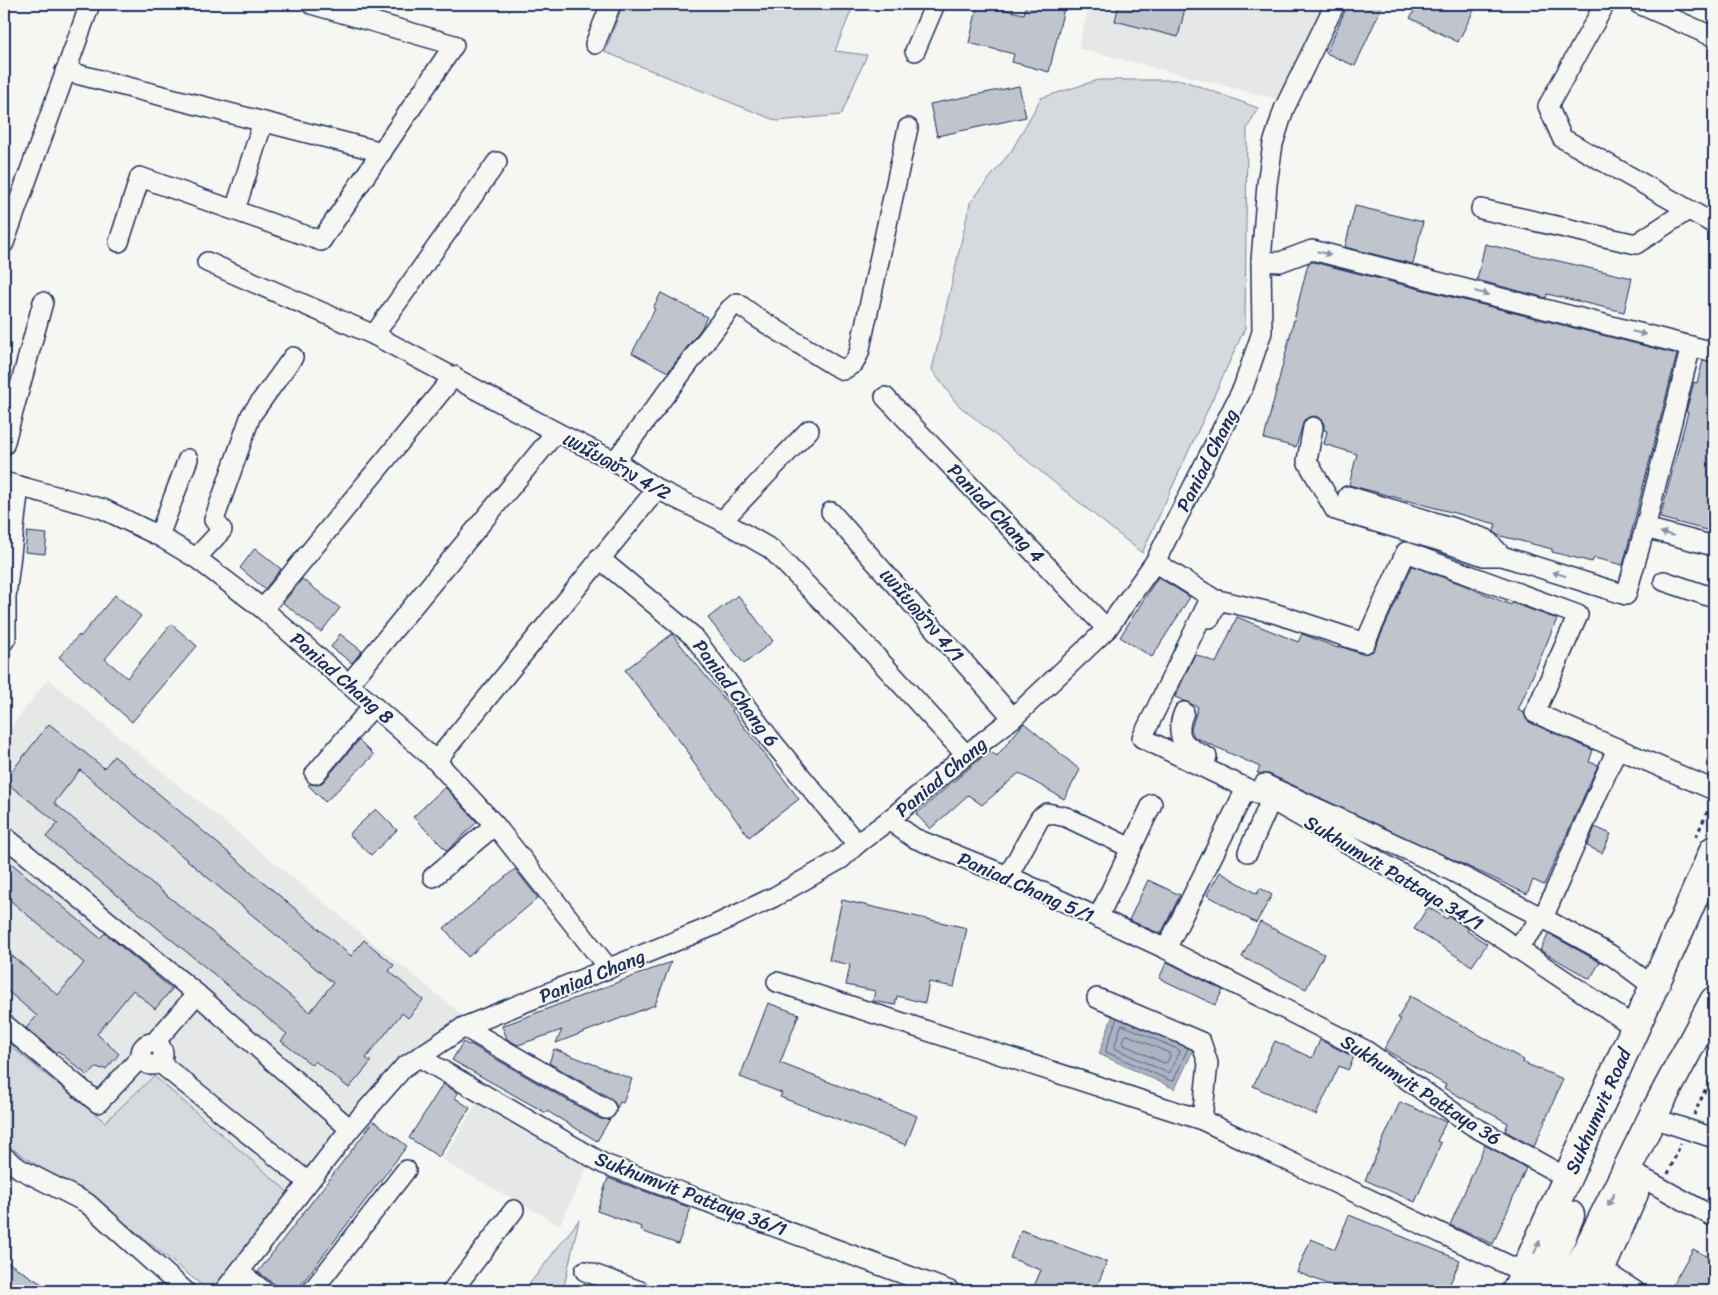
<svg xmlns="http://www.w3.org/2000/svg" width="1718" height="1295" viewBox="0 0 1718 1295" font-family="Sriracha,'Playpen Sans Thai',sans-serif">
<style>
.built{fill:#e6e7e7}
.green{fill:#d6d9dd;stroke:#78849e}
.water{fill:#abb2c0;stroke:#717e99}
.lines{fill:none;stroke-linecap:round;stroke-linejoin:round}
.shore{stroke:#556385;stroke-width:1}
.building{fill:#c0c4cd;stroke:#1b2f5e;fill-rule:evenodd}
.minor-casing{stroke:#1b2f5e;stroke-width:22}
.highway-casing{stroke:#1b2f5e;stroke-width:31}
.path{stroke:#1b2f5e;stroke-width:3;stroke-dasharray:4 4;stroke-linecap:butt}
.minor{stroke:#f6f6f2;stroke-width:19}
.highway{stroke:#f6f6f2;stroke-width:28}
.oneway{fill:#8892a8}
.labels{text-anchor:middle;dominant-baseline:central;stroke-width:4;stroke-linejoin:round;paint-order:stroke}
.street-label{font-size:19px;fill:#1b2f5e;stroke:#f6f6f2}
</style>
<rect width="100%" height="100%" fill="#f6f6f2"/>
<filter id="ink" filterUnits="userSpaceOnUse"><feTurbulence type="fractalNoise" baseFrequency=".02" numOctaves="2"/><feDisplacementMap in="SourceGraphic" scale="10" xChannelSelector="R" yChannelSelector="G"/><feConvolveMatrix kernelMatrix="1 2 1 2 8 2 1 2 1" color-interpolation-filters="sRGB"/></filter>
<g filter="url(#ink)">
<!-- built -->
<g class="built">
<polygon points="1090,4 1325,4 1280,100 1078,48"/>
<polygon points="48,679 467,1019 408,1050 344,1123 288,1192 154,1076 105,1122 4,1041 4,736"/>
<polygon points="477,1103 587,1167 560,1225 442,1160"/>
</g>
<!-- green -->
<g class="green">
<polygon points="623,4 854,4 835,51 867,55 841,115 777,121 605,52"/>
<polygon points="1098,80 1182,80 1258,108 1247,129 1245,328 1142,553 957,404 932,370 970,203 1012,150 1041,98"/>
<polygon points="4,1041 105,1122 154,1076 288,1192 215,1291 209,1291 90,1195 60,1181 4,1143"/>
<polygon points="579,1220 563,1291 524,1291"/>
</g>
<!-- water -->
<polygon class="water" points="1115,1009 1196,1044 1175,1089 1099,1054"/>
<g class="lines">
<!-- shore -->
<g class="shore">
<polyline points="1117,1018 1106,1049 1106,1052 1171,1081 1174,1080 1188,1048"/>
<polygon points="1123,1025 1179,1050 1180,1052 1170,1072 1168,1073 1114,1048 1121,1026"/>
<polygon points="1128,1035 1169,1053 1170,1056 1167,1062 1164,1063 1124,1045 1123,1042 1125,1036"/>
</g>
</g>
<!-- building -->
<g class="building">
<polygon points="978,4 1024,14 1026,4 1065,4 1049,72 1012,62 1014,54 969,43"/>
<polygon points="1119,4 1186,4 1178,37 1115,21"/>
<polygon points="1348,4 1383,4 1355,66 1326,53"/>
<polygon points="1418,4 1477,4 1458,42 1410,18"/>
<polygon points="1019,86 1026,117 937,136 930,104"/>
<polygon points="1355,206 1423,222 1413,264 1345,247"/>
<polygon points="1485,244 1632,278 1624,312 1547,294 1546,298 1477,280"/>
<polygon points="1313,262 1677,354 1623,565 1594,558 1592,562 1552,552 1552,549 1497,535 1494,531 1496,524 1349,485 1357,454 1324,444 1327,431 1324,430 1324,424 1321,419 1315,416 1309,417 1304,420 1296,447 1264,439 1308,264"/>
<polygon points="661,293 707,317 701,329 668,372 632,353 655,309 653,308"/>
<polygon points="1703,361 1714,363 1714,532 1660,518 1688,412 1686,412 1694,382 1697,383"/>
<polygon points="27,532 47,534 45,554 25,552"/>
<polygon points="255,548 281,569 265,589 240,568"/>
<polygon points="1412,566 1461,584 1511,605 1512,603 1557,619 1518,710 1524,713 1526,719 1531,723 1593,750 1589,762 1598,765 1544,885 1533,880 1527,894 1269,774 1257,773 1260,767 1194,737 1191,729 1198,707 1175,697 1195,654 1216,663 1237,617 1298,642 1302,634 1338,648 1339,646 1362,654 1372,652 1375,648"/>
<polygon points="1158,577 1190,597 1152,657 1120,637"/>
<polygon points="302,579 340,608 321,632 283,603"/>
<polygon points="115,595 141,616 105,659 127,678 171,624 197,646 132,722 59,657 79,635 80,637"/>
<polygon points="738,595 773,641 744,664 708,618"/>
<polygon points="340,634 362,651 352,663 331,647"/>
<polygon points="672,634 733,710 732,711 799,799 749,837 690,758 692,757 625,670"/>
<polygon points="1024,723 1080,770 1064,799 1019,773 982,805 968,795 930,829 916,814 989,751 997,756"/>
<path d="M49,724L104,768L114,756L351,956L364,940L394,965L389,971L423,1000L408,1018L402,1013L366,1058L371,1062L349,1088L315,1061L312,1065L281,1041L287,1034L46,837L58,823L4,781ZM80,770L333,983L310,1012L54,803Z"/>
<polygon points="359,740 374,755 325,802 308,785 310,784 318,785 323,782"/>
<polygon points="445,787 477,822 447,851 413,817"/>
<polygon points="376,809 397,830 371,855 349,834"/>
<polygon points="1595,827 1611,834 1602,853 1587,846"/>
<polygon points="4,857 100,938 105,933 172,989 155,1009 133,990 97,1034 119,1054 106,1069 96,1068 88,1076 58,1051 56,1053 26,1028 37,1016 4,988 4,949 58,995 84,963 4,895"/>
<polygon points="515,869 538,898 468,957 444,928"/>
<polygon points="1220,872 1257,894 1260,888 1272,895 1256,923 1207,895"/>
<polygon points="1148,880 1180,895 1161,934 1129,920"/>
<polygon points="842,900 967,928 954,987 929,982 925,1003 897,996 895,1005 873,1001 875,991 846,985 850,965 829,960"/>
<polygon points="1428,907 1447,919 1449,916 1468,929 1467,931 1487,944 1472,966 1414,929"/>
<polygon points="1260,922 1324,954 1306,989 1242,957"/>
<polygon points="1549,934 1600,962 1590,979 1540,950"/>
<polygon points="671,962 655,1005 556,1043 562,1030 518,1045 507,1039 502,1026"/>
<polygon points="1167,962 1223,990 1215,1005 1159,978"/>
<polygon points="1410,996 1524,1060 1522,1062 1563,1079 1534,1147 1505,1131 1508,1123 1444,1088 1446,1085 1384,1049 1401,1019 1398,1018"/>
<polygon points="768,1003 799,1014 780,1063 917,1116 906,1145 780,1097 782,1093 740,1077"/>
<polygon points="1320,1040 1354,1057 1348,1070 1339,1066 1316,1115 1253,1086 1275,1041 1312,1058"/>
<polygon points="463,1042 469,1045 470,1044 600,1119 610,1119 597,1141 547,1111 546,1113 452,1060"/>
<polygon points="554,1049 632,1079 623,1103 620,1102 617,1108 612,1099 549,1063"/>
<polygon points="443,1084 458,1093 455,1098 470,1108 439,1157 409,1138"/>
<polygon points="1400,1102 1446,1122 1437,1141 1441,1143 1415,1202 1365,1180"/>
<polygon points="374,1121 407,1146 296,1291 284,1291 258,1272"/>
<polygon points="1485,1145 1526,1168 1493,1244 1450,1225"/>
<polygon points="608,1178 691,1208 678,1244 641,1231 642,1227 597,1211"/>
<polygon points="1349,1215 1460,1260 1447,1291 1345,1291 1297,1272 1311,1239 1335,1249"/>
<polygon points="1021,1230 1107,1262 1095,1291 1032,1291 1041,1270 1010,1258"/>
<polygon points="1693,1249 1714,1260 1714,1291 1669,1291"/>
<polygon points="4,1260 53,1291 4,1291"/>
</g>
<g class="lines">
<defs>
<g id="minor">
<polyline points="1605,4 1548,106 1562,138 1714,224"/>
<polyline points="1639,4 1714,37"/>
<polyline points="595,44 611,4"/>
<polyline points="915,51 935,4"/>
<polyline points="65,71 382,152"/>
<polyline points="1481,209 1636,244 1688,210"/>
<polyline points="235,210 263,122"/>
<polyline points="119,242 140,177 321,241 454,45 311,4"/>
<polyline points="4,243 90,4"/>
<polyline points="1261,261 1280,262 1312,250 1714,352"/>
<polyline points="207,262 374,335 556,432 615,461 657,489 722,521 771,549 870,650 966,755"/>
<polyline points="374,335 497,162"/>
<polyline points="885,397 1107,629"/>
<polyline points="1313,427 1307,461 1335,510 1443,542 1484,556 1502,556 1626,595 1645,528 1714,546"/>
<polyline points="4,445 43,302"/>
<polyline points="615,461 730,309 737,303 756,317 833,365 843,370 854,363 859,353 908,128"/>
<polyline points="4,482 103,509 159,536 196,558 263,609 436,761 495,825 609,969"/>
<polyline points="1348,496 1454,528 1486,539 1502,556"/>
<polyline points="831,512 1013,718"/>
<polyline points="722,521 809,430"/>
<polyline points="1645,528 1691,346"/>
<polyline points="159,536 188,459"/>
<polyline points="196,558 222,530 214,520 251,415 293,357"/>
<polyline points="599,558 694,637 770,739 857,844"/>
<polyline points="1155,562 1211,597 1142,738 1271,800 1430,890 1636,1028"/>
<polyline points="1664,581 1714,598"/>
<polyline points="263,609 454,376"/>
<polyline points="1210,618 1218,600 1274,613 1365,643 1406,552 1578,615 1535,713 1714,790"/>
<polyline points="4,641 6,638 6,597 19,486"/>
<polyline points="349,684 556,432"/>
<path d="M1184,712C1173,739 1184,746 1207,757"/>
<polyline points="436,761 657,489"/>
<polyline points="315,774 373,706"/>
<polyline points="1264,784 1438,864 1543,918 1611,955 1654,987"/>
<polyline points="889,820 914,838 1008,876 1166,949 1365,1050 1473,1126 1567,1178"/>
<polyline points="4,836 197,994 350,1129"/>
<polyline points="1248,852 1271,800"/>
<polyline points="1008,876 1040,818 1047,813 1066,817 1131,848"/>
<polyline points="433,877 495,825"/>
<polyline points="1098,918 1152,804"/>
<polyline points="1516,948 1543,918 1617,749"/>
<polyline points="1166,949 1246,789"/>
<polyline points="777,982 1202,1120 1525,1273"/>
<polyline points="1097,998 1201,1042 1208,1063 1202,1120"/>
<polyline points="4,1024 98,1103 141,1057"/>
<polyline points="464,1027 606,1109"/>
<circle cx="152" cy="1054" r="11"/>
<polyline points="154,1043 197,994"/>
<polyline points="419,1057 604,1164 950,1291"/>
<polyline points="160,1063 308,1182"/>
<polyline points="1665,1122 1714,1138"/>
<polyline points="4,1157 20,1169 87,1203 185,1291"/>
<polyline points="1641,1177 1714,1217"/>
<polyline points="1601,1269 1635,1291"/>
<polyline points="585,1271 640,1291"/>
<polyline points="239,1272 264,1291"/>
<polyline points="224,1291 350,1129 404,1067 464,1027 713,926 774,897 841,859 857,844 889,820 966,755 1013,718 1107,629 1155,562 1243,388 1262,332 1261,261 1267,184 1273,144 1284,109 1335,4"/>
<polyline points="312,1291 406,1170"/>
<polyline points="452,1291 514,1210"/>
</g>
<g id="highway">
<polyline points="1516,1291 1679,931 1714,850"/>
<polyline points="1540,1291 1570,1215"/>
<polyline points="1567,1291 1655,1112 1714,1001"/>
<polyline points="1591,1291 1634,1193"/>
</g>
</defs>
<!-- minor casing -->
<use href="#minor" class="minor-casing"/>
<!-- highway casing -->
<use href="#highway" class="highway-casing"/>
<!-- path -->
<g class="path">
<polyline points="1696,837 1710,806"/>
<polyline points="1694,1115 1714,1070"/>
<polyline points="1668,1174 1681,1143"/>
</g>
<!-- minor -->
<use href="#minor" class="minor"/>
<!-- highway -->
<use href="#highway" class="highway"/>
</g>
<!-- one-way arrows -->
<defs><path id="oneway-solid" d="M-6-.8H1V-3.2L6.5 0L1 3.2V.8H-6Z" transform="scale(1.25)"/></defs>
<g class="oneway">
<use href="#oneway-solid" transform="translate(1324 253) rotate(14)"/>
<use href="#oneway-solid" transform="translate(1482 293) rotate(14)"/>
<use href="#oneway-solid" transform="translate(1639 333) rotate(14)"/>
<use href="#oneway-solid" transform="translate(1667 534) rotate(-165)"/>
<use href="#oneway-solid" transform="translate(1559 574) rotate(-163)"/>
<use href="#oneway-solid" transform="translate(1611 1200) rotate(117)"/>
<use href="#oneway-solid" transform="translate(1537 1247) rotate(-66)"/>
</g>
</g>
<g class="labels">
<!-- street labels -->
<g class="street-label">
<text transform="translate(1207 460) rotate(-63)">Paniad Chang</text>
<text transform="translate(617 466) rotate(29)">เพนียดช้าง 4/2</text>
<text transform="translate(996 513) rotate(46)">Paniad Chang 4</text>
<text transform="translate(922 615) rotate(49)">เพนียดช้าง 4/1</text>
<text transform="translate(342 678) rotate(41)">Paniad Chang 8</text>
<text transform="translate(736 693) rotate(53)">Paniad Chang 6</text>
<text transform="translate(941 777) rotate(-40)">Paniad Chang</text>
<text transform="translate(1394 873) rotate(31)">Sukhumvit Pattaya 34/1</text>
<text transform="translate(1026 887) rotate(24)">Paniad Chang 5/1</text>
<text transform="translate(592 976) rotate(-22)">Paniad Chang</text>
<text transform="translate(1421 1090) rotate(33)">Sukhumvit Pattaya 36</text>
<text transform="translate(1598 1111) rotate(-66)">Sukhumvit Road</text>
<text transform="translate(691 1194) rotate(21)">Sukhumvit Pattaya 36/1</text>
</g>
</g>
<!-- margin -->
<rect width="1718" height="1295" fill="none" stroke="#f6f6f2" stroke-width="20"/>
<rect x="10" y="10" width="1698" height="1275" fill="none" stroke="#1b2f5e" stroke-width="2" filter="url(#ink)"/>
</svg>
